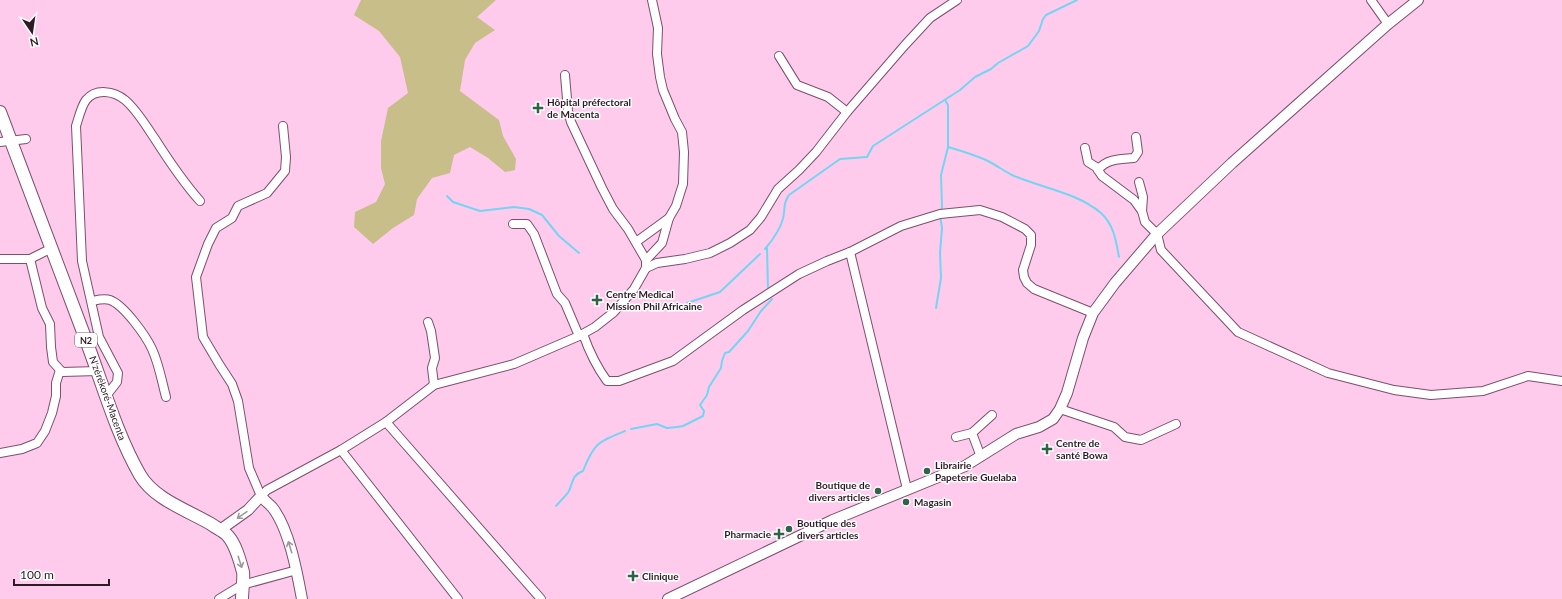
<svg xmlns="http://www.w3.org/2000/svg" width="1562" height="599" viewBox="0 0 1562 599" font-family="Lato,sans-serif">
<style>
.green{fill:#c7be89}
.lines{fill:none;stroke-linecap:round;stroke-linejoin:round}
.stream{stroke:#73d5f2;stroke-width:2}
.minor-casing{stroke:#7b4f6d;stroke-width:10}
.major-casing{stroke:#7b4f6d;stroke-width:12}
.highway-casing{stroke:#7b4f6d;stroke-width:14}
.minor{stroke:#fff;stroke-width:8}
.major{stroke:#fff;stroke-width:10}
.highway{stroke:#fff;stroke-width:12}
.oneway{stroke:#a0989e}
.poi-dot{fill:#2f6348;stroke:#fefefe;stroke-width:1.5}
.labels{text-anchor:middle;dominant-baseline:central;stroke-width:3;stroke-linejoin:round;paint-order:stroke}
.shield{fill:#fefefe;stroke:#6c5e68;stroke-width:1}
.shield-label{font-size:9px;font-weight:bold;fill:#2d1a27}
.poi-label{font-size:10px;font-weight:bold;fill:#2d1a27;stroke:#fefefe;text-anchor:start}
.street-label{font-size:10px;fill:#2d1a27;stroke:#fefefe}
</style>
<rect width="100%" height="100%" fill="#ffcbed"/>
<!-- green -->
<polygon class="green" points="361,0 496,0 477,17 495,30 475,43 465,60 460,91 499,120 503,136 516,159 515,170 505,172 488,158 470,147 454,155 450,173 432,178 417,199 414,215 393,228 373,244 354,227 355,212 376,202 385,184 381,168 381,141 388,108 408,93 400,57 379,31 354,15"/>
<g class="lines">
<!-- stream -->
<g class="stream">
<path d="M948,147C962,151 975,155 988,161C996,165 1004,171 1012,175C1041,188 1076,192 1101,213C1114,225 1116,241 1119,257"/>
<polyline points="447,196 453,202 480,211 514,207 529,209 542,215 559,236 579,253"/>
<polyline points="941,211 942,207 941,175 948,147 948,105 945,100"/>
<polyline points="767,248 768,290"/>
<path d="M765,249C773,240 783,225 784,213C785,204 784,203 789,195L840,159L867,157L873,146L960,90L975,77L991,69L998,63L1028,46L1039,31L1043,19L1046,15L1077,0"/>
<polyline points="687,303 720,292 760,254"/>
<polyline points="936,308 941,278 940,253 942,228 940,215"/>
<polyline points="631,429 657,424 667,428 677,427 683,426 703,416 704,411 700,405 707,395 709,387 721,368 722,361 725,353 729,352 748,331 761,311 772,299"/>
<path d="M556,506C560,501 566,496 569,491C573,482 572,475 583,471C594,443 598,442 625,431"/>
</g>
<defs>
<g id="minor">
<polyline points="1371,0 1388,24"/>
<polyline points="779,56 797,85 828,97 847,112"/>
<polyline points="283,126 286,157 285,171 267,193 238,206 232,218 216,228 208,244 196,277 203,337 219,364 232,384 238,401 249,468 261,496 267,490 341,450 386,422 434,385 514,364 579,336 595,327 614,312 634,289 646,268 646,260 628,229 613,209 602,188 571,122 568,111 565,75"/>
<polyline points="0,142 26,139"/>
<polyline points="1085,148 1088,162 1096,167 1102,176 1134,200 1142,211 1145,222 1157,234 1161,250 1238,332 1328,373 1394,390 1431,395 1483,391 1528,376 1562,381"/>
<path d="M1098,170C1106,159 1121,159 1134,158L1138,152L1136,137"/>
<polyline points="1139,182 1143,197 1142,211"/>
<polyline points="513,224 527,224 534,234 557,294 565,303 579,336"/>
<polyline points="636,242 669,218"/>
<polyline points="850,252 907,489"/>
<polyline points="0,259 30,259 52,248"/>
<polyline points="30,259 42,308 50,324 51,347 53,362 62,372 98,371"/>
<polyline points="646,260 662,243 669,218 676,206 683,184 684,152 682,132 675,119 663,90 660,77 657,54 658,28 652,0"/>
<polyline points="646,268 657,263 685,259 710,253 730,243 750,230 761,217 778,189 799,170 816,152 847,112 905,45 930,18 957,0"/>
<path d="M92,301C97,300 104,298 110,300C124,305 146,336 152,349C159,364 162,382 166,397"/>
<polyline points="428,322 431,331 435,358 432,368 434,385"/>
<path d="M583,334C589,351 596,366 607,381H619L673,361L743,310L799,274L827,261L850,252L901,226L940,214L980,210L1002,217L1025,229L1031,235V245L1023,270L1024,277L1027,283L1034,289L1093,313"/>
<path d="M106,396L117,382L118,373L99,337L82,261L76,126C79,117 81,107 86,100C96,88 114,91 125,100C137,110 146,126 155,139C169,161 183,182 200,201"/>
<polyline points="1060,409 1114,427 1125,437 1141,440 1176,424"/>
<polyline points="386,422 541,599"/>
<polyline points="972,433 981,457"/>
<polyline points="956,437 972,433 992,415"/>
<polyline points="341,450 458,599"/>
<polyline points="0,453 22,449 37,443 45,431 52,413 56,396 56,383 60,370"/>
<polyline points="219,599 242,585 297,570"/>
</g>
<g id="major">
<path d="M220,530L248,510L261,496C264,500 268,503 272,507C289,528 297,572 302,599"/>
<polyline points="668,599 833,520 965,466 1016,434 1039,427 1053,419 1060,409 1067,393 1083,338 1093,313 1115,283 1157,234 1232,163 1388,24 1418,0"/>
</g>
<path id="highway" d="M0,112C28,188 58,264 86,340C103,385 116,433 140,475C154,499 187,510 211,524C216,528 224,531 228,536C236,545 240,561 243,572C244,576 242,593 242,599"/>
</defs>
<!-- minor casing -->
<use href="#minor" class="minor-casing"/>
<!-- major casing -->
<use href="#major" class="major-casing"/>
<!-- highway casing -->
<use href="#highway" class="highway-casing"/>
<!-- minor -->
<use href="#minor" class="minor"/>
<!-- major -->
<use href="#major" class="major"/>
<!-- highway -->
<use href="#highway" class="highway"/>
</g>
<!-- one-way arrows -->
<defs><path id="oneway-shaft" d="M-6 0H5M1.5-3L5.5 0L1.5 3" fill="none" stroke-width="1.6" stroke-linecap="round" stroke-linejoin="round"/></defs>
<g class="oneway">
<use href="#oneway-shaft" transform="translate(242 515) rotate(145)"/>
<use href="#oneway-shaft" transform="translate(290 547) rotate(-107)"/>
<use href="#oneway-shaft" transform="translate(240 562) rotate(72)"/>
</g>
<!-- markers -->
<g class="poi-dot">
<path d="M536 102h4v4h4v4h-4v4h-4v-4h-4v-4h4z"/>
<path d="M595 294h4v4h4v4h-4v4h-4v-4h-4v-4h4z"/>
<path d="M1045 443h4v4h4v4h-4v4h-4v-4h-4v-4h4z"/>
<circle cx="927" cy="471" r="4"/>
<circle cx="878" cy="491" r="4"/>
<circle cx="906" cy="502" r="4"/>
<circle cx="789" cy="529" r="4"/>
<path d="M777 528h4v4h4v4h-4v4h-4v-4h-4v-4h4z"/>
<path d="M631 570h4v4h4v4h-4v4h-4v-4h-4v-4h4z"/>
</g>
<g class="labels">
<!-- shield labels -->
<rect class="shield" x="75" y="333" width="22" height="14" rx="3"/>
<g class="shield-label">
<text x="86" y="340">N2</text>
</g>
<!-- poi labels -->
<g class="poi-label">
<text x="547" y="102">Hôpital préfectoral<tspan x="547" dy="12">de Macenta</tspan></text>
<text x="606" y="294">Centre Medical<tspan x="606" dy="12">Mission Phil Africaine</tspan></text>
<text x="1056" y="443">Centre de<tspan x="1056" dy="12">santé Bowa</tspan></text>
<text x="935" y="465">Librairie<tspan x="935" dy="12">Papeterie Guelaba</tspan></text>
<text x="870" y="485" text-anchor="end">Boutique de<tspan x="870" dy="12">divers articles</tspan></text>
<text x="914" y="502">Magasin</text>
<text x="797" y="523">Boutique des<tspan x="797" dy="12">divers articles</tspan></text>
<text x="771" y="534" text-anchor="end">Pharmacie</text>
<text x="642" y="576">Clinique</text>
</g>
<!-- street labels -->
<g class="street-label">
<text transform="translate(108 398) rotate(70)">N'zérékoré-Macenta</text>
</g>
</g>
<!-- north arrow -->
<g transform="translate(32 32) rotate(167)" stroke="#fefefe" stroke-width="3" paint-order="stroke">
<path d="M0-3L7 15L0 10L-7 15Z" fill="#2d1a27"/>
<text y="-6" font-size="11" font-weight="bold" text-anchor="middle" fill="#2d1a27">N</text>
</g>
<!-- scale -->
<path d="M14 579v6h95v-6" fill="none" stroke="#2d1a27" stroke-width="2"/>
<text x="20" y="579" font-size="12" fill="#2d1a27" stroke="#fefefe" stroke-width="3" paint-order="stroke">100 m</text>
</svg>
